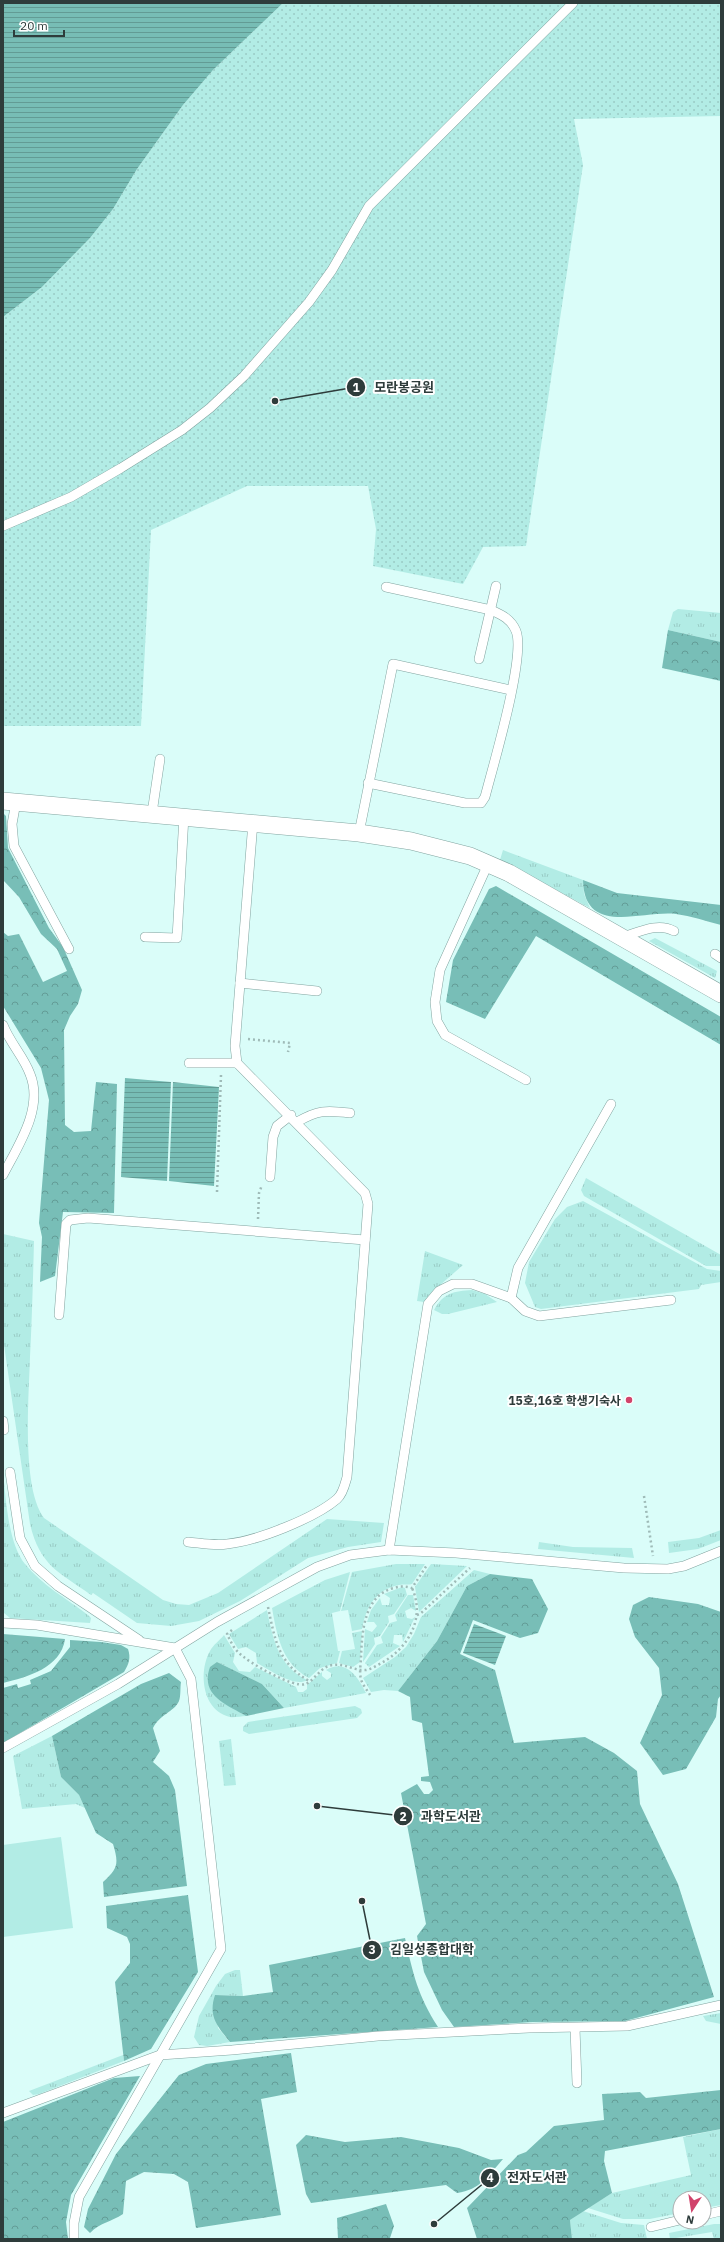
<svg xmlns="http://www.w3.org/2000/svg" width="724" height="2242" viewBox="0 0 724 2242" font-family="'IBM Plex Sans','Noto Sans KR',sans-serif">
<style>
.grass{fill:url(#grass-tufts)}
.forest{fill:url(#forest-crowns)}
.park{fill:url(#park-dots)}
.pitch{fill:#b2ece5}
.water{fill:url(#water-rules)}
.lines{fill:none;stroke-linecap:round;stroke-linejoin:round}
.service-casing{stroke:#82a4a0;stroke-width:10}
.minor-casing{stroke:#82a4a0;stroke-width:18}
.path{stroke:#9fbbb8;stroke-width:2.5;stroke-dasharray:2 3;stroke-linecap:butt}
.service{stroke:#fff;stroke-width:9}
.minor{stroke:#fff;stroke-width:17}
.poi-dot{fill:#d1436b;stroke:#fff;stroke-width:1.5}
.labels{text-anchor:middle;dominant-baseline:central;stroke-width:4;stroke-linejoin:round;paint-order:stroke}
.poi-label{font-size:12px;font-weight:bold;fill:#2e3c3b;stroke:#fff;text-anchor:end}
.leader{fill:none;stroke:#2e3c3b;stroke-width:1.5}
.callout-dot{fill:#2e3c3b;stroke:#fff;stroke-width:1.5}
.mark-label{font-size:12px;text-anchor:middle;font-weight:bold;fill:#fff}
.callout-label{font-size:13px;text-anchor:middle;font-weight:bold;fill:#2e3c3b;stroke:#fff;stroke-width:4;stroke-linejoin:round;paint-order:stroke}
</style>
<defs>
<pattern id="grass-tufts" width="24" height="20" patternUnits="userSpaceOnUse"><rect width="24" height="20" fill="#b2ece5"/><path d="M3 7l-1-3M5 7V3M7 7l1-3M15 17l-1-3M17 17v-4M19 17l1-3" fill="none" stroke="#99cbc5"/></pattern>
<pattern id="forest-crowns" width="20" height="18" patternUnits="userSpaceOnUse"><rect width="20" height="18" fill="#78beb7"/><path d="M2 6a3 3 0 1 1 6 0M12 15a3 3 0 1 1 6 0" fill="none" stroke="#639c96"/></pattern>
<pattern id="park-dots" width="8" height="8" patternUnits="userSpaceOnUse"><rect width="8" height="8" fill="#b2ece5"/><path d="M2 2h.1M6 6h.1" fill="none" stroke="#99cbc5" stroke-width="1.8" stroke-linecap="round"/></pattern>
<pattern id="water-rules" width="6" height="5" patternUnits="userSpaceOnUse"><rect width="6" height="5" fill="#77bdb5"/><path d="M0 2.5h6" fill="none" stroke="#629b94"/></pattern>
</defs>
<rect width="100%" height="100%" fill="#dafdf9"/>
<!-- grass -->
<g class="grass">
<polygon points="678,609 721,613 721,642 668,630 673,612"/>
<polygon points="503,850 583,880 584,894 590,908 500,860"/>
<polygon points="655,938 717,971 715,978 649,941"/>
<polygon points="586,1178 721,1255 721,1266 706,1266 584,1196 581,1190"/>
<polygon points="583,1201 707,1269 721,1271 721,1282 701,1285 699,1289 541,1309 535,1307 525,1283 529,1262 555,1219 567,1207"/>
<path d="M3,1234L34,1241C33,1280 32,1318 30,1357C29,1395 21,1488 44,1518L163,1600L176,1604L189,1605L218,1593L327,1519L384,1523L381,1542L348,1547L308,1558L240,1601L199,1621L171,1626L137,1623L93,1593L91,1595C59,1572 40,1566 30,1524L3,1338Z"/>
<polygon points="425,1251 463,1265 431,1293 424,1302 417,1301"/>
<path d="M472,1290L485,1294L497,1302L448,1314H442L434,1310C443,1293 454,1291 472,1290Z"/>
<path d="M3,1472C6,1499 8,1543 25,1564C42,1585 67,1599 88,1615L91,1618L90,1623L10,1618L4,1613Z"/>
<polygon points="721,1530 721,1540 698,1549 669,1553 668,1542 699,1538"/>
<polygon points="539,1542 573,1547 632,1548 634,1558 538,1549"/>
<path d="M396,1564H425L412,1584C407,1585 404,1584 399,1585C376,1589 366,1607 362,1629L352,1631L348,1610L341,1611L352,1572Z"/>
<polygon points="431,1564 467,1566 419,1612 415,1587"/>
<polygon points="474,1570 490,1574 467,1586 437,1641 398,1691 384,1690 371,1692 363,1678 395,1657 406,1647 414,1634 421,1617"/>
<path d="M350,1572L340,1611L332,1613L338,1651H340L337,1663L320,1668L309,1678C282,1664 277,1636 272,1608L325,1580Z"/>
<polygon points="402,1587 405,1588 407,1595 394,1614 388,1616 389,1622 380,1636 374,1638 375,1644 363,1662 365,1629 372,1632 377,1626 374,1622 367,1622 371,1610 380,1598 382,1605 389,1605 390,1598 384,1594"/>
<polygon points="408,1595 413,1595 416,1611 411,1608 405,1611 407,1618 412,1619 415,1617 403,1642 402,1635 394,1635 393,1643 400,1646 369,1667 365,1663 377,1645 383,1643 381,1637 390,1623 397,1621 395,1615"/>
<path d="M267,1610C273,1639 278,1666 307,1680C295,1688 270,1670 257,1663L256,1653L246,1647L238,1649L229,1634Z"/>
<polygon points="362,1631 360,1662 353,1667 339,1663 342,1651 355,1649 352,1633"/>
<path d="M224,1635L235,1653L233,1662L239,1671L250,1672L255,1667L296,1687L298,1692H303L307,1689V1685L322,1672V1676L327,1680L331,1677V1673L326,1670C346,1658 358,1677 366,1693L284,1708L262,1684L217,1662L221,1701L246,1716C241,1716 234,1718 230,1717C202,1711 198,1672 210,1651C213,1645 220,1640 224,1635Z"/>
<polygon points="355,1706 361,1709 362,1713 357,1718 249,1734 243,1731 243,1727 248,1722"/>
<polygon points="52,1736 61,1777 79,1795 85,1808 76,1804 22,1809 13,1756"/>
<polygon points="231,1739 236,1785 224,1786 219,1741"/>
<polygon points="235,1970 240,1970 243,1996 215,1995 218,2028 230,2042 207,2046 199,2045 194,2037 199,2016 216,1986 225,1974"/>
<polygon points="721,2013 721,2024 706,2021 703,2016"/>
<polygon points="123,2055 124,2061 39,2094 33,2095 29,2091"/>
<polygon points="721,2129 721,2205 704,2208 704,2198 680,2198 680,2213 650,2219 623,2219 588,2208 612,2193 691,2175 683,2137"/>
<polygon points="583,2211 621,2223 644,2225 647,2239 572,2239 570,2220"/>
<polygon points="714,2224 721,2224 721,2239 714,2239 712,2232 670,2239 669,2233"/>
</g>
<!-- forest -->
<g class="forest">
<polygon points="668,630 721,642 721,681 662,668"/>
<polygon points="3,813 6,816 8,848 49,928 63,947 82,990 78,1004 70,1016 64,1030 65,1125 74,1132 91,1131 96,1082 117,1084 114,1213 63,1212 55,1276 40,1282 42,1237 39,1223 49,1100 41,1068 3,1006 3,932 8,936 19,934 43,982 67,971 57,949 41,934 19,897 3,880"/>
<path d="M583,880L617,893L721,905V925C706,921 691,916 676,914C642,910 584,937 583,880Z"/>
<polygon points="496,886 721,1017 721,1045 536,936 485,1019 446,1002 453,960 489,889"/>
<polygon points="490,1574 532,1579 548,1609 538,1633 520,1638 473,1620 460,1654 495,1670 514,1743 585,1737 614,1753 637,1771 640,1804 678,1884 714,1997 625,2021 533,2022 454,2027 442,2010 424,1972 417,1936 426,1924 401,1793 417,1784 424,1794 429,1794 433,1790 430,1782 421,1781 421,1777 429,1776 422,1723 412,1720 410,1697 398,1691 437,1641 467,1586"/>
<polygon points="649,1597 698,1604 721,1612 721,1695 718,1699 716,1717 686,1769 663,1775 640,1743 662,1695 659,1668 635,1637 629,1619 633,1605"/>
<path d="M3,1634L65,1639C61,1668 27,1677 3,1683Z"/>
<path d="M70,1640L101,1642L121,1645L128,1649C131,1658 129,1664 124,1672L3,1743V1688L17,1684L18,1688L31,1684L30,1680L51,1671L70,1647Z"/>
<path d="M217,1662L262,1684L284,1708L246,1716C225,1704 200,1695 210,1667Z"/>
<path d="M169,1673L181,1682C180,1688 181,1696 179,1701C174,1712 160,1714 153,1728L160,1751L153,1762L169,1776L175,1790L187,1886L104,1897L103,1882C118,1868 119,1864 113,1844L96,1833L79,1795L61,1777L52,1736L141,1684Z"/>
<polygon points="188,1895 198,1972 151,2049 124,2061 115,1982 130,1963 130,1944 127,1937 107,1928 106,1906"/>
<path d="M405,1938C413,1974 418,1996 438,2027L230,2042C217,2026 208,2016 215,1995L243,1996L273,1992L269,1965Z"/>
<path d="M291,2053L297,2092L261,2099L281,2215L196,2228L188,2182L174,2174L144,2172L126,2181L123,2214C111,2222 101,2222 90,2233L84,2227L88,2209L116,2154L179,2075L206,2064Z"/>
<polygon points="140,2076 71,2195 66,2222 68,2239 3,2239 3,2122 114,2078"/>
<polygon points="721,2090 721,2129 605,2151 604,2161 612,2193 570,2220 572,2239 477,2239 467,2208 518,2155 526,2152 554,2126 604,2120 602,2094 640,2092 646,2098"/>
<path d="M306,2135L345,2142L401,2137L459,2148L491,2160L503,2159C489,2175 480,2190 457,2193L446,2185L311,2203L306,2194L296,2145Z"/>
<polygon points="386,2204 394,2226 390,2238 338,2239 337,2218"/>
</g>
<!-- park -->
<polygon class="park" points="283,3 721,3 721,116 574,119 583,165 526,546 483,547 463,584 373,566 376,529 368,486 247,486 151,530 141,726 3,726 3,317 42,287 90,238 113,209 137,169 183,105 213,70"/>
<!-- pitch -->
<polygon class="pitch" points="61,1837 73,1928 3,1937 3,1845"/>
<!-- water -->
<g class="water">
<polygon points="3,3 283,3 213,70 183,105 137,169 113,209 90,238 42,287 3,317"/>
<polygon points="125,1078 171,1082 167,1181 121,1177"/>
<polygon points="173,1082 219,1087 214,1186 169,1181"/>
<polygon points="474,1624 506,1636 495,1665 463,1653"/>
</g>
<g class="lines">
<defs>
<g id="service">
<polyline points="3,526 71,497 121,468 182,430 210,408 244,376 309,302 332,270 369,206 573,3"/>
<polyline points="479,659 496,586"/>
<path d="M368,783L465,803H481L485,797C493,766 526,656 516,631C511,619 502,615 491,610L386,587"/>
<polyline points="16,802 12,824 14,846 69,949"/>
<polyline points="152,813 160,759"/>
<polyline points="359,833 393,664 511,690"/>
<polyline points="488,864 440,970 435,1002 437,1021 445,1035 526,1080"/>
<polyline points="145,937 177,938 184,816"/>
<path d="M623,937C639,932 658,922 674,931"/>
<polyline points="715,954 721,958"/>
<polyline points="240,983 317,991"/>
<path d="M3,1025C10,1043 24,1057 30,1074C44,1108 18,1146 3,1175"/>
<polyline points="189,1063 237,1063"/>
<path d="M297,1122C318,1110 326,1110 350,1113"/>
<polyline points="270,1177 273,1137 277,1126 291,1115"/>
<polyline points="511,1298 518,1268 611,1104"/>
<polyline points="59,1315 66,1224 70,1220 88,1218 365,1240"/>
<polyline points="3,1421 4,1430"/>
<polyline points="10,1472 20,1538 35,1566 58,1586 139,1640"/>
<path d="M188,1542C200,1543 215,1546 227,1544C257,1541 315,1518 337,1499C343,1494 345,1484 347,1477L368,1204L365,1193L237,1063L235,1046L253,822"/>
<polyline points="389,1550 428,1304 439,1291 453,1284 472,1284 511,1298 525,1311 539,1316 671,1300"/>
<polyline points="3,1623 37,1625 175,1648 191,1679 221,1949 79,2197 74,2223 74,2239"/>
<polyline points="3,1748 118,1684 217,1622 317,1567 350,1555 389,1550 456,1553 624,1568 668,1569 684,1566 721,1551"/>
<polyline points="575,2028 577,2083"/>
<polyline points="3,2113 160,2055 232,2050 378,2036 529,2028 627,2026 721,2005"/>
<polyline points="704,2215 721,2211"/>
<polyline points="651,2227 680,2220"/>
</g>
<polyline id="minor" points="3,801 359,833 411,841 470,856 509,873 721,994"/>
</defs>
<!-- service casing -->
<use href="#service" class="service-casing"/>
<!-- minor casing -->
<use href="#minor" class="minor-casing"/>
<!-- path -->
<g class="path">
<polyline points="248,1039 290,1043 288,1052"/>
<polyline points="217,1192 221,1075"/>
<polyline points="258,1219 259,1193 262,1185"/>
<polyline points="644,1496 653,1556"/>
<path d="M268,1607C275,1640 278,1663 309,1681"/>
<polyline points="417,1615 420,1614 470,1568"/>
<path d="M232,1630L227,1634C230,1640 233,1647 238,1652C247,1662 294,1689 306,1684C316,1679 321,1666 333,1665C345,1663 354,1671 366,1670C372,1669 379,1664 385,1661C410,1645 425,1617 412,1588"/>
<path d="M370,1695C367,1690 362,1684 361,1679C359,1672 361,1664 361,1657C362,1632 364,1595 394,1588C400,1586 406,1586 412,1588L427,1565"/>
</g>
<!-- service -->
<use href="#service" class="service"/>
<!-- minor -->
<use href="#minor" class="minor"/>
</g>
<!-- markers -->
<circle class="poi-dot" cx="629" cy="1400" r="4"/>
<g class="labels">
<!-- poi labels -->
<g class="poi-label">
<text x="621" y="1400">15호,16호 학생기숙사</text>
</g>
</g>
<!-- callouts -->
<path class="leader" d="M275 401L356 387M317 1806L403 1816M362 1901L372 1950M434 2224L490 2178"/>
<g class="callout-dot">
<circle cx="275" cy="401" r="4"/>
<circle cx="317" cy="1806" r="4"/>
<circle cx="362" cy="1901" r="4"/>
<circle cx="434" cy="2224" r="4"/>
<circle cx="356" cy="387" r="10"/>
<circle cx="403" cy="1816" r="10"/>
<circle cx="372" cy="1950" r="10"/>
<circle cx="490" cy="2178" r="10"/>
</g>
<g class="mark-label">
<text x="356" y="392">1</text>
<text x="403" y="1821">2</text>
<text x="372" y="1954">3</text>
<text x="490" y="2182">4</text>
</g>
<g class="callout-label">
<text x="404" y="392">모란봉공원</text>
<text x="451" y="1821">과학도서관</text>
<text x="432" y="1954">김일성종합대학</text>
<text x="537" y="2182">전자도서관</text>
</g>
<!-- border -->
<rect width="724" height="2242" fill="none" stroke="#2e3c3b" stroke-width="8"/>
<!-- north arrow -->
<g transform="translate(692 2210) rotate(192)"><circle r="19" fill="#ffffff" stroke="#abb1b1"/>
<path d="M0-3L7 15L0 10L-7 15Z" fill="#d1436b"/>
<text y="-6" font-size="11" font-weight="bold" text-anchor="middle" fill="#2e3c3b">N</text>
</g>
<!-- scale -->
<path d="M14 30v6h50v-6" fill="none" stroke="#2e3c3b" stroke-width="2"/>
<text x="20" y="30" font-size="12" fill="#2e3c3b" stroke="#ffffff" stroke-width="3" paint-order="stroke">20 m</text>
</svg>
